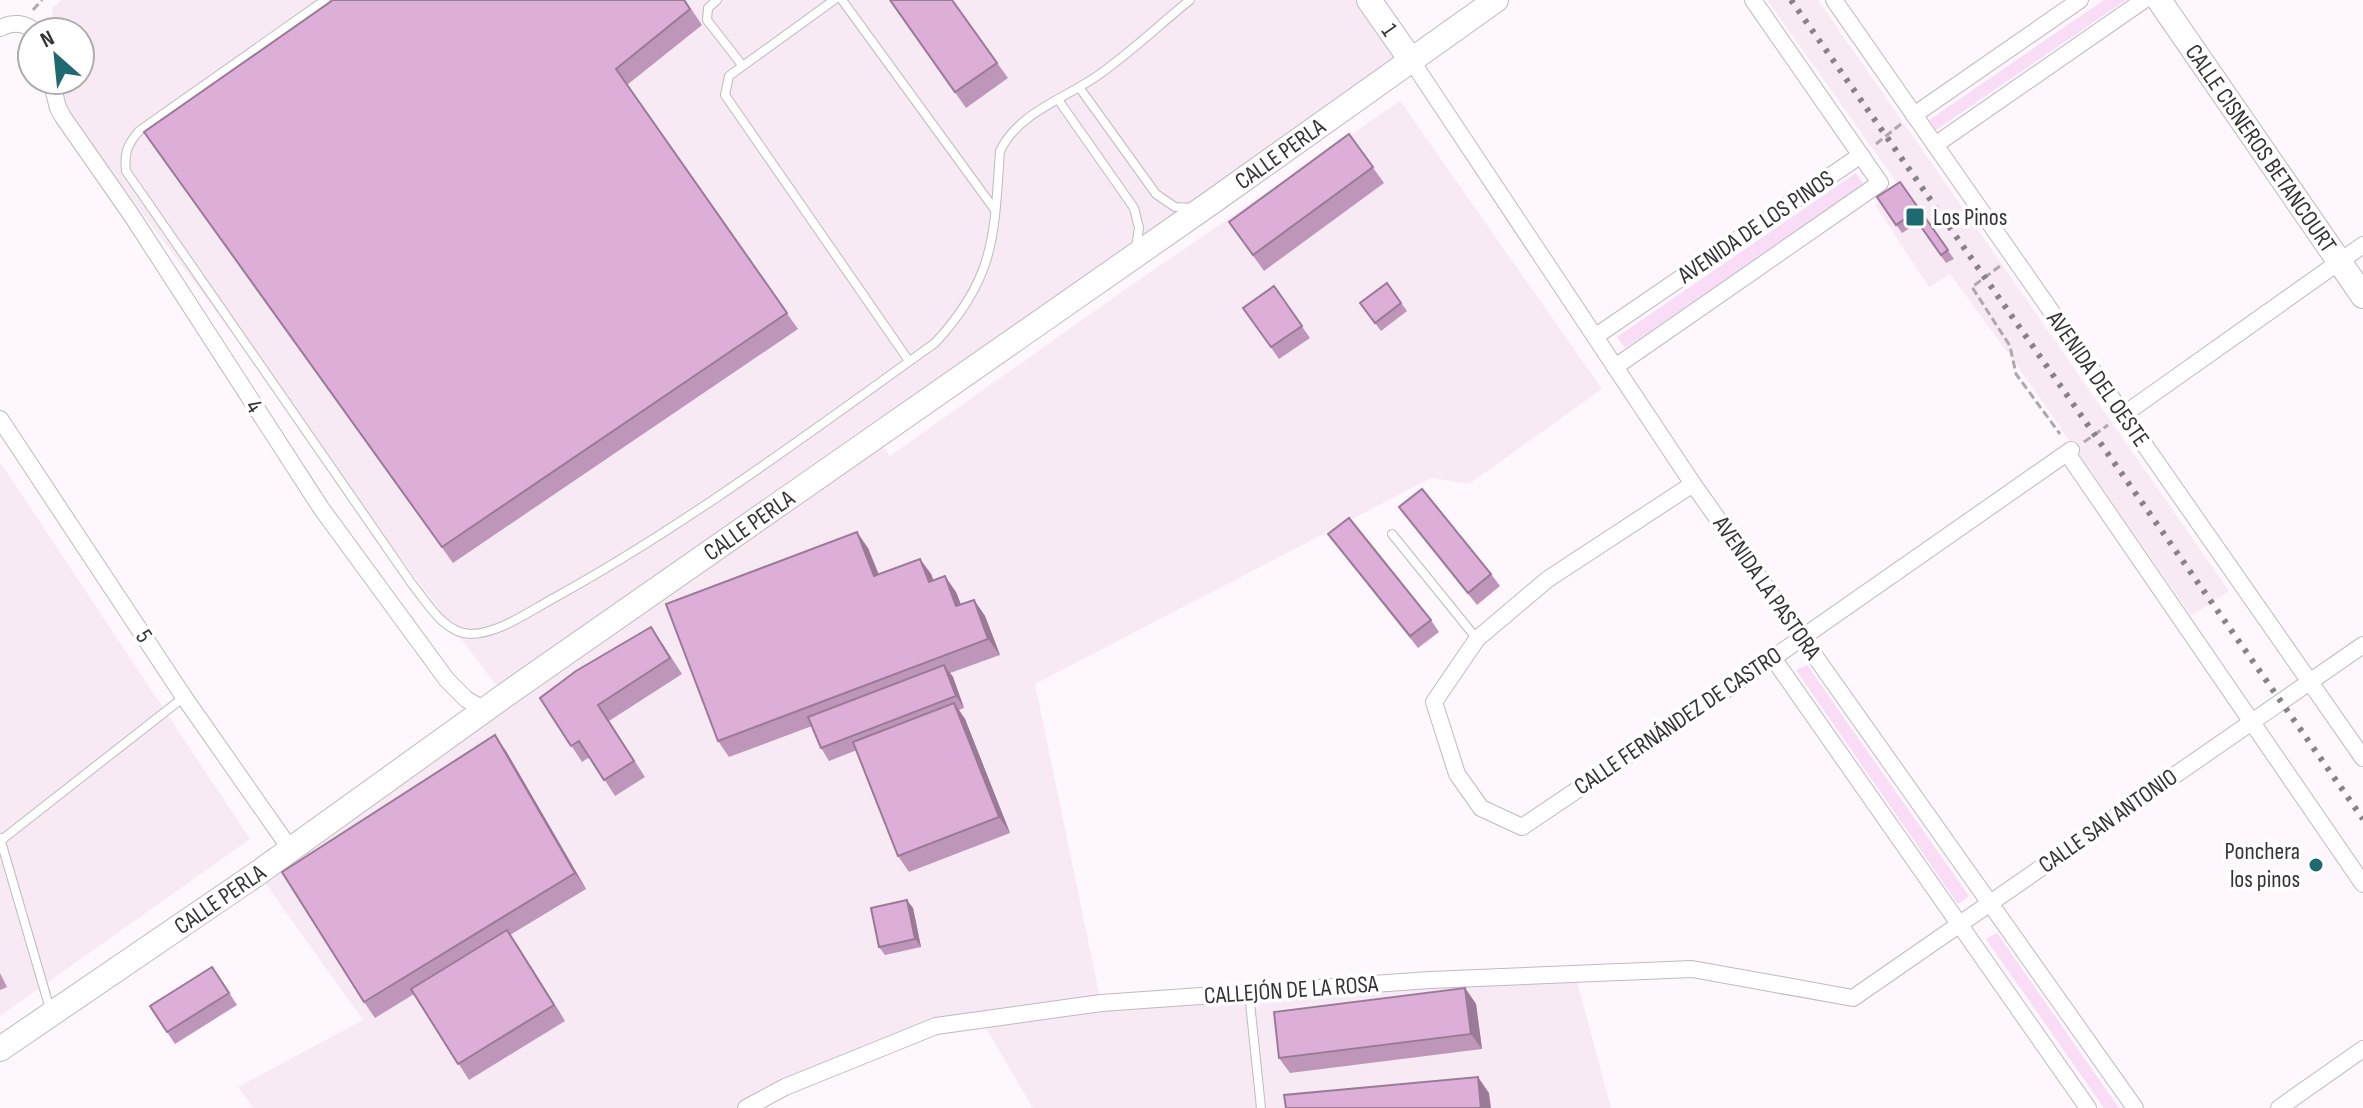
<svg xmlns="http://www.w3.org/2000/svg" width="2363" height="1108" viewBox="0 0 2363 1108" font-family="'Sofia Sans Condensed',sans-serif">
<style>
.built{fill:#f7eaf5}
.green{fill:#f9dcf5}
.lines{fill:none;stroke-linecap:round;stroke-linejoin:round}
.lane-casing{stroke:#c0babf;stroke-width:10}
.street-casing{stroke:#c0babf;stroke-width:18}
.secondary-casing{stroke:#c0babf;stroke-width:26}
.path{stroke:#ada8ac;stroke-width:3;stroke-dasharray:8 4;stroke-linecap:butt}
.lane{stroke:#fff;stroke-width:8}
.street{stroke:#fff;stroke-width:16}
.secondary{stroke:#fff;stroke-width:24}
.rail{stroke:#868285;stroke-width:6;stroke-dasharray:4 8;stroke-linecap:butt}
.wall{fill:#be96ba}
.shaded-wall{fill:#9b7a97}
.building{fill:#ddafd8;stroke:#9b7a97;stroke-width:2}
.poi-dot{fill:#1e6a70;stroke:#fff;stroke-width:3}
.labels{text-anchor:middle;dominant-baseline:central;stroke-width:7;stroke-linejoin:round;paint-order:stroke}
.street-label{font-size:24px;fill:#353335;stroke:#fff}
.poi-label{font-size:24px;fill:#353335;stroke:#fff;text-anchor:start}
</style>
<rect width="100%" height="100%" fill="#fef7fd"/>
<!-- built -->
<g class="built">
<polygon points="62,0 1368,0 1411,60 875,436 890,456 1120,293 1400,101 1602,389 1469,484 1431,478 1035,684 1101,1003 1575,974 1611,1108 1033,1108 981,1020 936,1026 746,1108 254,1108 238,1087 363,1020 258,873 504,696 60,103 58,80 80,80 80,32 54,32 52,8"/>
<polygon points="1767,0 1818,0 2229,591 2191,616 2022,372 1950,274 1929,287 1875,205 1899,186"/>
<polygon points="0,462 250,839 0,1016"/>
</g>
<!-- green -->
<g class="green">
<polygon points="2104,0 2126,0 1936,130 1929,120"/>
<polygon points="1856,173 1864,185 1625,348 1617,337"/>
<polygon points="1807,665 1969,896 1958,904 1796,670"/>
<polygon points="1997,933 2119,1108 2104,1108 1986,939"/>
</g>
<g class="lines">
<defs>
<g id="lane">
<path d="M325,0L139,131C127,145 124,153 126,171L412,584C427,602 444,634 471,634C500,633 528,612 554,598C688,524 810,432 935,343C996,277 994,235 1000,151C1018,113 1064,99 1097,76C1130,53 1159,25 1190,0"/>
<polyline points="717,0 708,8 707,20 742,65"/>
<polyline points="834,0 729,76 725,95 909,361"/>
<polyline points="842,0 995,210"/>
<polyline points="1079,87 1156,194 1175,207 1192,208"/>
<polyline points="1059,101 1134,208 1139,228 1136,247"/>
<polyline points="1392,534 1477,639"/>
<polyline points="0,838 50,1009"/>
<polyline points="0,841 184,697"/>
<polyline points="1249,993 1261,1108"/>
</g>
<g id="street">
<polyline points="1834,0 2363,758"/>
<path d="M0,28C12,22 25,22 35,32"/>
<polyline points="1411,60 1693,484 2135,1108"/>
<polyline points="51,80 58,108 63,117 132,216 321,508 447,680 466,699 486,711"/>
<polyline points="1914,115 2080,0"/>
<polyline points="1935,145 2144,0"/>
<polyline points="1596,336 1861,155"/>
<polyline points="1615,367 1880,183 1753,0"/>
<polyline points="2123,415 2363,245"/>
<polyline points="0,419 184,697 291,850"/>
<polyline points="2067,453 2363,884"/>
<polyline points="1693,484 1548,579 1477,639 1434,702 1457,774 1481,808 1522,827 1773,658 2071,450"/>
<polyline points="1773,658 2088,1108"/>
<polyline points="746,1108 785,1087 936,1026 1101,1003 1430,980 1692,969 1853,998 2363,645"/>
<polyline points="2279,1108 2363,1049"/>
</g>
<g id="secondary">
<path id="s1" d="M1369,0L1411,60"/>
<path id="s2" d="M2159,0L2363,296"/>
<path id="s3" d="M0,1049L258,873L504,696L1212,202L1496,0"/>
</g>
</defs>
<!-- lane casing -->
<use href="#lane" class="lane-casing"/>
<!-- street casing -->
<use href="#street" class="street-casing"/>
<!-- secondary casing -->
<use href="#secondary" class="secondary-casing"/>
<!-- path -->
<g class="path">
<polyline points="33,10 42,0"/>
<polyline points="1876,144 1901,124"/>
<polyline points="2000,266 1972,287 2010,346 2016,374 2060,434"/>
<polyline points="2084,442 2108,425"/>
</g>
<!-- lane -->
<use href="#lane" class="lane"/>
<!-- street -->
<use href="#street" class="street"/>
<!-- secondary -->
<use href="#secondary" class="secondary"/>
<!-- rail -->
<polyline class="rail" points="1791,0 2363,819"/>
</g>
<!-- wall -->
<g class="wall">
<polygon points="685,0 702,25 627,85 798,329 453,563 144,132"/>
<polygon points="890,0 952,0 1008,78 966,108"/>
<polygon points="1349,134 1384,183 1264,271 1229,222"/>
<polygon points="1900,182 1954,259 1946,263 1918,223 1902,233 1877,197"/>
<polygon points="1387,283 1407,311 1381,331 1360,303"/>
<polygon points="1274,286 1310,338 1279,359 1243,308"/>
<polygon points="1399,507 1491,574 1500,586 1477,605"/>
<polygon points="1328,534 1431,620 1439,632 1418,648"/>
<polygon points="868,548 879,574 920,559 931,574 934,581 956,592 961,605 974,600 985,616 1000,655 950,673 953,677 964,708 959,710 965,719 1010,833 909,872 898,856 857,750 829,761 821,748 812,726 729,757 718,741"/>
<polygon points="662,643 682,674 609,721 645,777 615,796 590,757 582,762 540,698"/>
<polygon points="506,751 586,889 510,935 565,1021 469,1080 414,994 375,1018 364,1002"/>
<polygon points="913,908 921,947 885,955 879,947"/>
<polygon points="0,973 7,987 0,990"/>
<polygon points="221,980 237,1005 175,1044 167,1032"/>
<polygon points="1465,988 1476,1004 1482,1049 1290,1073 1279,1058"/>
</g>
<!-- shaded-wall -->
<g class="shaded-wall">
<polygon points="857,532 868,548 885,592 874,576"/>
<polygon points="920,559 931,574 940,598 929,582"/>
<polygon points="945,576 956,592 968,622 956,606"/>
<polygon points="974,600 985,616 1000,655 988,639"/>
<polygon points="944,665 953,677 964,708 956,696"/>
<polygon points="954,703 965,719 1010,833 999,817"/>
<polygon points="495,735 506,751 586,889 575,873"/>
<polygon points="907,900 913,908 921,947 915,939"/>
<polygon points="507,930 518,946 565,1021 554,1005"/>
<polygon points="1465,988 1476,1004 1482,1049 1471,1034"/>
<polygon points="1478,1077 1489,1093 1491,1108 1481,1108"/>
</g>
<!-- building -->
<g class="building">
<polygon points="333,0 684,0 690,9 616,69 787,313 442,547 144,132"/>
<polygon points="890,0 952,0 997,63 955,92"/>
<polygon points="1349,134 1373,167 1253,255 1229,222"/>
<polygon points="1900,182 1948,250 1941,255 1912,214 1896,225 1877,197"/>
<polygon points="1387,283 1401,303 1375,323 1360,303"/>
<polygon points="1274,286 1302,326 1271,347 1243,308"/>
<polygon points="1422,489 1491,574 1468,593 1399,507"/>
<polygon points="1349,518 1431,620 1410,636 1328,534"/>
<polygon points="857,532 874,576 920,559 929,582 945,576 956,606 974,600 988,639 718,741 666,604"/>
<polygon points="651,627 670,658 598,705 634,761 604,780 579,741 571,746 540,698 576,671"/>
<polygon points="944,665 956,696 821,748 808,717"/>
<polygon points="954,703 999,817 898,856 853,742"/>
<polygon points="495,735 575,873 364,1002 282,872"/>
<polygon points="907,900 915,939 879,947 871,908"/>
<polygon points="507,930 554,1005 458,1064 411,989"/>
<polygon points="212,967 229,993 167,1032 150,1006"/>
<polygon points="1465,988 1471,1034 1279,1058 1274,1012"/>
<polygon points="1478,1077 1481,1108 1286,1108 1284,1095"/>
</g>
<!-- markers -->
<g class="poi-dot">
<rect x="1905" y="207" width="20" height="20" rx="4"/>
<circle cx="2316" cy="865" r="8"/>
</g>
<g class="labels">
<!-- street labels -->
<g class="street-label">
<text stroke="none"><textPath href="#s1" startOffset="36">1</textPath></text>
<text stroke="none"><textPath href="#s2" startOffset="180">CALLE CISNEROS BETANCOURT</textPath></text>
<text stroke="none"><textPath href="#s3" startOffset="1562">CALLE PERLA</textPath></text>
<text transform="translate(1756 227) rotate(-34)">AVENIDA DE LOS PINOS</text>
<text transform="translate(2098 379) rotate(55)">AVENIDA DEL OESTE</text>
<text transform="translate(254 406) rotate(57)">4</text>
<text stroke="none"><textPath href="#s3" startOffset="914">CALLE PERLA</textPath></text>
<text transform="translate(1767 588) rotate(55)">AVENIDA LA PASTORA</text>
<text transform="translate(144 636) rotate(56)">5</text>
<text transform="translate(1678 721) rotate(-34)">CALLE FERNÁNDEZ DE CASTRO</text>
<text transform="translate(2108 821) rotate(-35)">CALLE SAN ANTONIO</text>
<text stroke="none"><textPath href="#s3" startOffset="266">CALLE PERLA</textPath></text>
<text transform="translate(1291 990) rotate(-4)">CALLEJÓN DE LA ROSA</text>
</g>
<!-- poi labels -->
<g class="poi-label">
<text x="1933" y="217">Los Pinos</text>
<text x="2300" y="851" text-anchor="end">Ponchera<tspan x="2300" dy="28">los pinos</tspan></text>
</g>
</g>
<!-- north arrow -->
<g transform="translate(56 56) rotate(333)"><circle r="38" fill="#ffffff" stroke="#aeadae" stroke-width="2"/>
<path d="M0-6L14 30L0 20L-14 30Z" fill="#1e6a70"/>
<text y="-12" font-size="22" font-weight="bold" text-anchor="middle" fill="#353335">N</text>
</g>
</svg>
